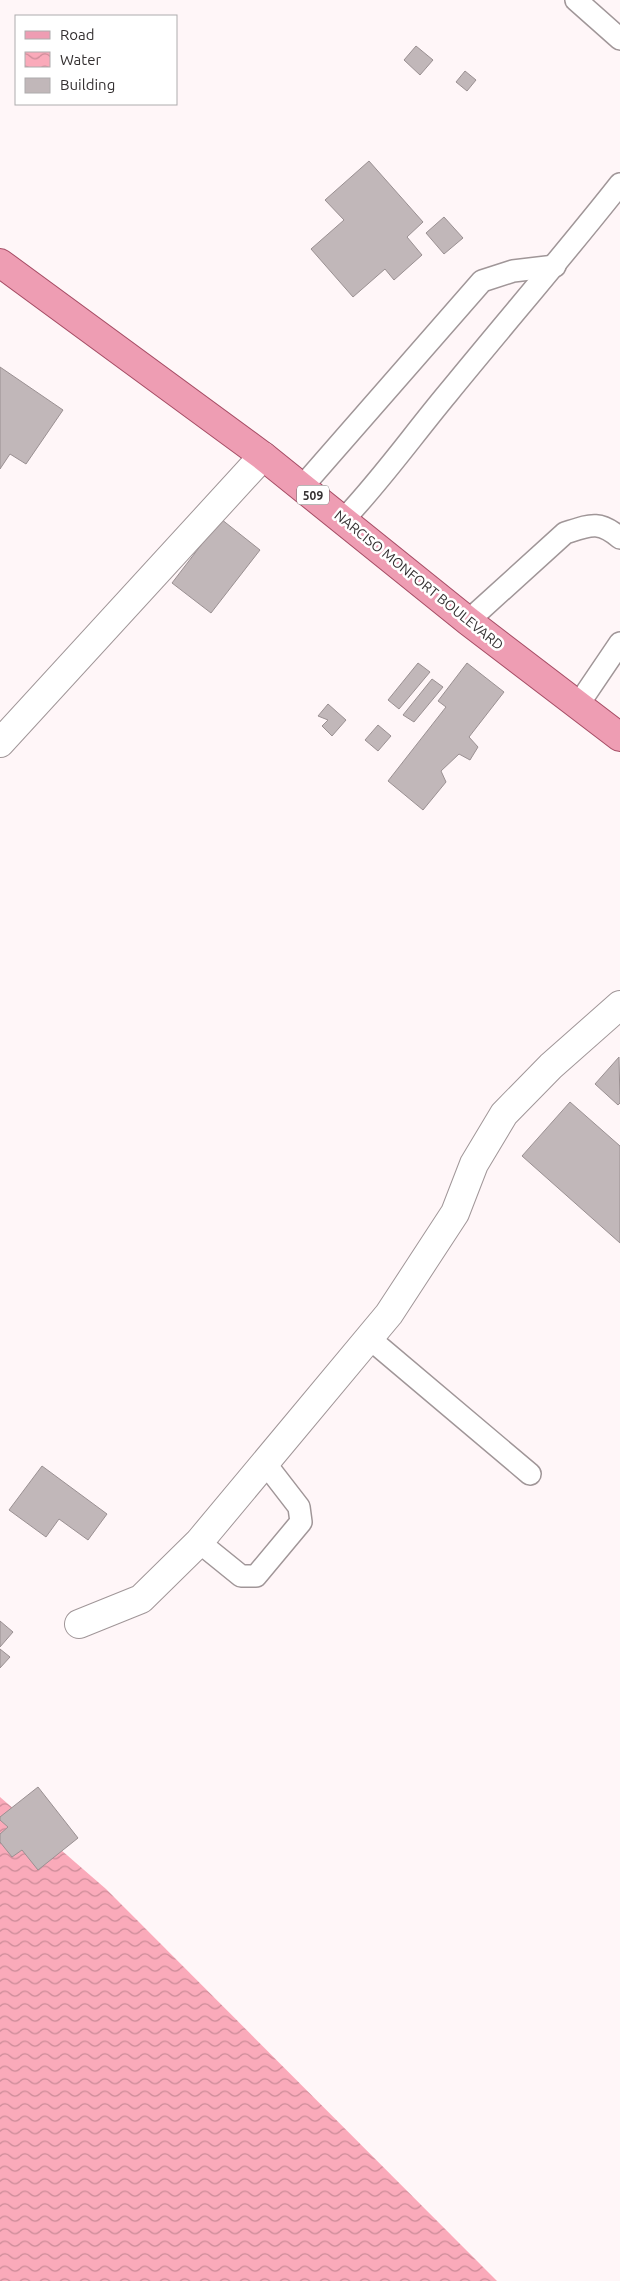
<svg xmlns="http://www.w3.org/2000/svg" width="620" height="2281" viewBox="0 0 620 2281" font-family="Ubuntu,sans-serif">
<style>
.water{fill:url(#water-waves)}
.building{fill:#c1b7b9;stroke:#9a9092}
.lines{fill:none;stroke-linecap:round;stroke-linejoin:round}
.service-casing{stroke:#a09698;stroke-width:24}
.minor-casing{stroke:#a09698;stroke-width:30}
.primary-casing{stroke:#a64d65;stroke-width:30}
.service{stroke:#fff;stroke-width:21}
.minor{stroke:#fff;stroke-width:28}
.primary{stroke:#ee9db3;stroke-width:28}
.labels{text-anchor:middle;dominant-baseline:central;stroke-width:5;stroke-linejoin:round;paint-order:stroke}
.shield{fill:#fff;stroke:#716e6f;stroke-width:1}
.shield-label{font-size:12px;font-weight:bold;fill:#343031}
.street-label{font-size:14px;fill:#343031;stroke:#fff}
</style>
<defs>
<pattern id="water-waves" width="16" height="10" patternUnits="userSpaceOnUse" patternTransform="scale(1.25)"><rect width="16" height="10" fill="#faaaba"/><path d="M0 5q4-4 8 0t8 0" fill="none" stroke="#cb8b98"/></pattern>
</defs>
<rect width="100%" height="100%" fill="#fff6f8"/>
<!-- water -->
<polygon class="water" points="0,1797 106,1889 497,2281 0,2281"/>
<!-- building -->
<g class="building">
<polygon points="416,46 433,60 420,75 404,60"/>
<polygon points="465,71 476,80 467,91 456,82"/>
<polygon points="369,161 423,222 407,237 422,255 394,280 385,269 353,297 311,249 344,220 325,200"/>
<polygon points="444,217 463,238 444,254 426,233"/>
<polygon points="0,367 63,410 26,464 10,454 0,469"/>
<polygon points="221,519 260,550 211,613 172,583"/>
<polygon points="418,663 430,672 399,709 388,700"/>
<polygon points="467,663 504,692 469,737 478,747 470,760 459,754 441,771 446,782 423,810 388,781 446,707 438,701"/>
<polygon points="432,679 443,687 414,722 403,715"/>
<polygon points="328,704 346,720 332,736 322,726 328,720 318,716"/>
<polygon points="378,725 391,736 378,751 365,740"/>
<polygon points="619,1057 620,1103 618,1105 595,1084"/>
<polygon points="570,1102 620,1146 620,1243 522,1156"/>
<polygon points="42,1466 107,1514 88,1540 59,1519 46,1537 9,1510"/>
<polygon points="0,1621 13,1632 0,1647"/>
<polygon points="0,1649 10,1657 0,1668"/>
<polygon points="38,1787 78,1838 38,1870 22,1850 12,1857 0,1842 0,1834 8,1827 0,1820 0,1817"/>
</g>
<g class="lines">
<defs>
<g id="service">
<polyline points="576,0 620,39"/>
<polyline points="302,487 482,281 513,271 555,266"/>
<path d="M344,519C382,479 413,435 448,393C505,323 564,255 620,184"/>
<path d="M468,621L565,533C590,525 599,520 620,538"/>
<polyline points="578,705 620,643"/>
<polyline points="369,1338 530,1474"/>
<polyline points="199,1542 241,1576 256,1576 301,1522 299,1507 265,1463"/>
</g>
<g id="minor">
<polyline points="0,743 263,456"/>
<polyline points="79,1624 141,1599 199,1542 389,1314 455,1213 474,1164 504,1114 551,1066 620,1005"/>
</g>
<polyline id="primary" points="0,263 263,456 468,621 620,737"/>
</defs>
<!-- service casing -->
<use href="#service" class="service-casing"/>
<!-- minor casing -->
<use href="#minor" class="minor-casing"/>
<!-- primary casing -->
<use href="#primary" class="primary-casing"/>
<!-- service -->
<use href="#service" class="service"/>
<!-- minor -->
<use href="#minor" class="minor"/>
<!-- primary -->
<use href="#primary" class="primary"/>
</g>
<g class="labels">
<!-- shield labels -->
<rect class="shield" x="297" y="485.5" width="32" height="19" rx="4"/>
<g class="shield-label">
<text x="313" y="495">509</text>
</g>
<!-- street labels -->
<g class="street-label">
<text transform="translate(419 580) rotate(39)">NARCISO MONFORT BOULEVARD</text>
</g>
</g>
<!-- legend -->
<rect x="15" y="15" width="162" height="90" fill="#ffffff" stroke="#aeacad"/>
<rect x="25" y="31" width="25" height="8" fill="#ee9db3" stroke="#aeacad"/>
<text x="60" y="40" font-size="15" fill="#343031">Road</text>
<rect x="25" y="52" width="25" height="15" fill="url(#water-waves)" stroke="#aeacad"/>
<text x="60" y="65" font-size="15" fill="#343031">Water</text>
<rect x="25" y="78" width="25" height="15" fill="#c1b7b9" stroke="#aeacad"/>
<text x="60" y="90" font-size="15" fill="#343031">Building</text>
</svg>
